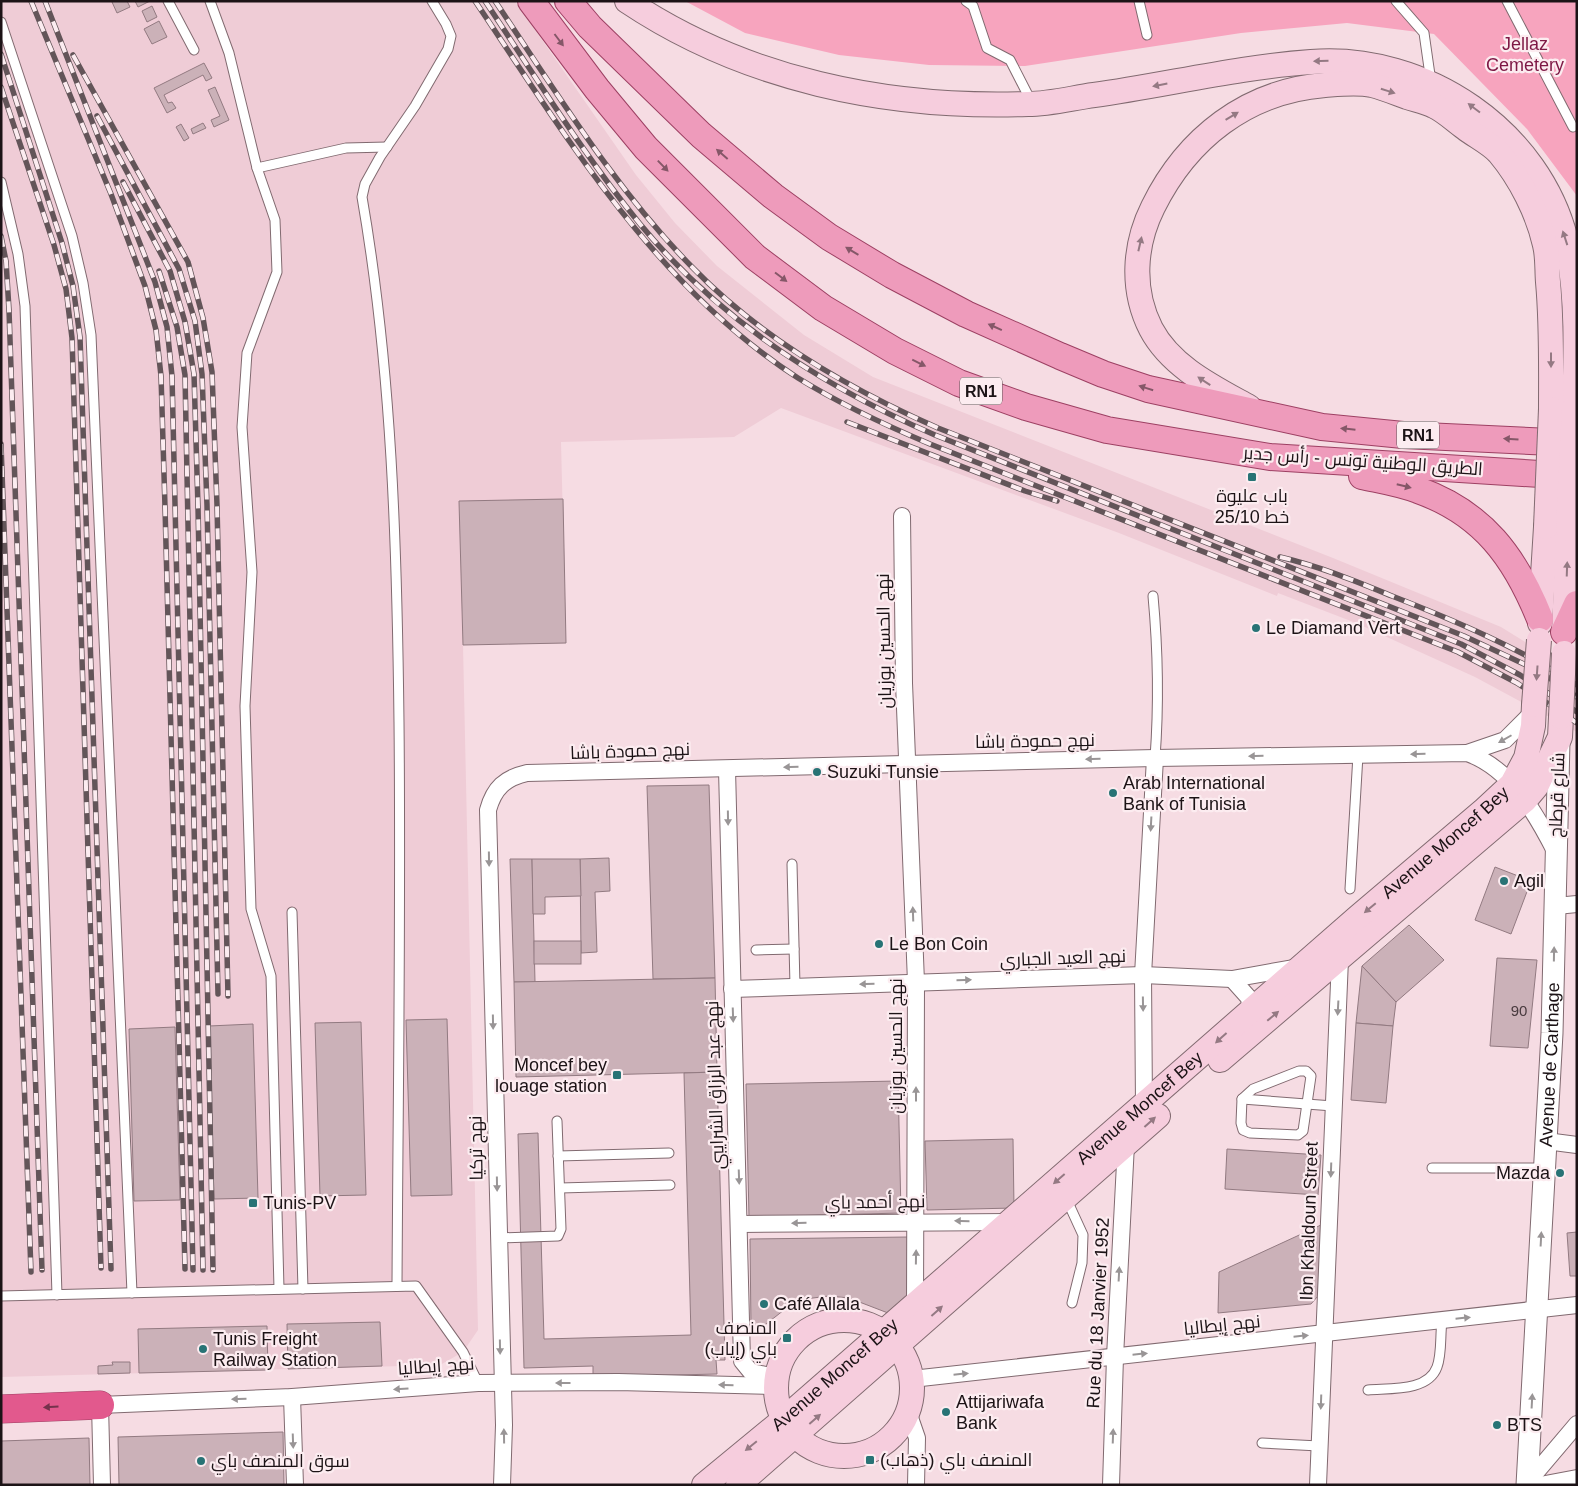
<svg xmlns="http://www.w3.org/2000/svg" width="1578" height="1486" viewBox="0 0 1578 1486" font-family="Arial,Cairo,sans-serif">
<style>
.built{fill:#efccd6}
.green{fill:#f7a4be}
.building{fill:#cbb1b8;stroke:#927a81}
.lines{fill:none;stroke-linecap:round;stroke-linejoin:round}
.service-casing{stroke:#816a70;stroke-width:11}
.minor-casing{stroke:#816a70;stroke-width:18}
.tertiary-casing{stroke:#816a70;stroke-width:23}
.secondary-casing{stroke:#816a70;stroke-width:26}
.primary-casing{stroke:#9d4063;stroke-width:28}
.motorway-casing{stroke:#9d4063;stroke-width:29}
.service{stroke:#fff;stroke-width:9}
.minor{stroke:#fff;stroke-width:16}
.tertiary{stroke:#fff;stroke-width:21}
.secondary{stroke:#f6cddd;stroke-width:24}
.primary{stroke:#ee9bbb;stroke-width:26}
.motorway{stroke:#e2598d;stroke-width:28}
.rail-casing{stroke:#635559;stroke-width:5.5}
.rail{stroke:#fcecf0;stroke-width:4;stroke-dasharray:11;stroke-linecap:butt}
.secondary-bridge-casing{stroke:#816a70;stroke-width:26;stroke-linecap:butt}
.secondary-bridge{stroke:#f6cddd;stroke-width:24}
.oneway{fill:#855768}
.oneway2{fill:#947983}
.oneway3{fill:#999596}
.oneway4{fill:#75324c}
.poi-dot{fill:#287375;stroke:#fcecf0;stroke-width:2}
.labels{text-anchor:middle;dominant-baseline:central;stroke-width:4.5;stroke-linejoin:round;paint-order:stroke}
.number-label{font-size:15px;fill:#483a3e}
.shield{fill:#fcecf0;stroke:#5f5457;stroke-width:1}
.shield-label{font-size:16px;font-weight:bold;fill:#1c1316}
.park-label{font-size:18px;fill:#7e1845;stroke:#fcecf0}
.street-label{font-size:18px;fill:#1c1316;stroke:#fcecf0}
.poi-label{font-size:18px;fill:#1c1316;stroke:#fcecf0;text-anchor:start}
</style>
<rect width="100%" height="100%" fill="#f6dce3"/>
<!-- built -->
<polygon class="built" points="1,1 515,1 636,175 675,223 717,266 804,335 873,377 1333,558 1501,627 1577,674 1577,732 1475,677 1356,623 1278,593 1277,596 1119,533 781,408 734,437 561,442 566,643 463,645 478,1330 463,1352 440,1365 1,1377"/>
<!-- green -->
<polygon class="green" points="685,1 1577,1 1577,196 1527,129 1434,34 1347,23 1241,33 1025,66 929,65 839,55 745,33"/>
<!-- building -->
<g class="building">
<polygon points="114,1 127,1 130,7 117,13 112,2"/>
<polygon points="135,1 150,1 138,7"/>
<polygon points="152,6 157,17 147,22 142,11"/>
<polygon points="159,21 167,37 152,44 144,29"/>
<polygon points="204,63 212,78 206,81 203,75 164,95 168,103 172,102 176,108 167,113 154,88"/>
<polygon points="215,87 229,120 214,127 211,120 220,116 208,90"/>
<polygon points="203,123 206,128 193,134 191,129"/>
<polygon points="181,124 189,138 184,141 176,127"/>
<polygon points="563,499 566,643 463,645 459,501"/>
<polygon points="709,785 715,978 653,979 647,786"/>
<polygon points="609,858 610,891 595,892 597,952 581,953 580,859"/>
<polygon points="510,859 532,859 535,982 514,982"/>
<polygon points="532,859 580,859 581,896 545,897 545,914 533,914"/>
<polygon points="1495,867 1531,881 1511,934 1475,920"/>
<polygon points="1409,925 1444,960 1396,1002 1362,966"/>
<rect x="534" y="941" width="47" height="23"/>
<polygon points="1497,958 1537,960 1528,1048 1490,1046"/>
<polygon points="1362,966 1396,1002 1393,1026 1356,1023"/>
<polygon points="715,978 717,1072 516,1077 514,982"/>
<polygon points="447,1019 452,1195 411,1196 406,1020"/>
<polygon points="361,1022 366,1195 320,1196 315,1023"/>
<polygon points="1356,1023 1393,1026 1386,1103 1351,1100"/>
<polygon points="253,1024 258,1198 214,1199 209,1026"/>
<polygon points="175,1027 180,1200 134,1201 129,1029"/>
<polygon points="717,1072 725,1360 716,1360 717,1374 593,1377 593,1366 524,1368 518,1134 538,1133 544,1339 691,1335 684,1073"/>
<polygon points="898,1081 901,1213 749,1217 746,1084"/>
<polygon points="1013,1139 1014,1208 927,1210 925,1141"/>
<polygon points="1227,1149 1321,1155 1318,1195 1225,1189"/>
<polygon points="1321,1225 1318,1296 1311,1304 1218,1313 1219,1272"/>
<polygon points="1577,1232 1577,1276 1570,1276 1567,1233"/>
<polygon points="908,1237 907,1298 888,1313 849,1298 829,1296 805,1299 784,1310 761,1328 751,1328 750,1239"/>
<polygon points="380,1322 382,1366 288,1369 287,1324"/>
<polygon points="267,1326 268,1370 139,1373 138,1329"/>
<polygon points="112,1362 130,1362 130,1373 98,1374 98,1366 113,1365"/>
<polygon points="283,1432 284,1485 119,1485 118,1437"/>
<polygon points="89,1438 90,1485 1,1485 1,1441"/>
</g>
<g class="lines">
<defs>
<g id="service">
<polyline points="168,1 194,50"/>
<polyline points="210,1 229,53 257,168 275,220 277,272 247,353 242,427 252,572 245,706 251,909 271,976 279,1289"/>
<polyline points="966,1 973,6 987,48 1010,60 1031,101"/>
<polyline points="1139,1 1147,35"/>
<polyline points="1396,1 1424,33 1431,82"/>
<polyline points="1507,1 1573,127"/>
<polyline points="1,22 72,236 83,283 91,335 132,1293"/>
<polyline points="257,168 346,148 387,147"/>
<polyline points="1,182 18,254 25,306 57,1295"/>
<path d="M1153,596C1158,650 1159,704 1155,758"/>
<polyline points="792,864 795,986"/>
<polyline points="1350,889 1358,755"/>
<polyline points="292,912 303,1289"/>
<polyline points="756,950 794,949"/>
<polygon points="1299,1071 1306,1071 1311,1076 1303,1131 1298,1135 1250,1133 1243,1130 1241,1123 1242,1099 1253,1089"/>
<polyline points="1242,1099 1333,1106"/>
<polyline points="558,1156 669,1153"/>
<polyline points="1432,1168 1545,1168"/>
<polyline points="560,1188 670,1185"/>
<polyline points="1066,1198 1083,1235 1082,1263 1072,1303"/>
<polyline points="498,1238 558,1236 561,1229 557,1121"/>
<path d="M397,1286C398,1098 401,910 399,722C397,546 392,370 362,197L365,184L380,157L415,106L448,49L451,36L446,24L432,1"/>
<polyline points="1,1296 416,1286 463,1352 478,1383"/>
<path d="M1368,1390C1389,1388 1428,1392 1437,1367C1442,1354 1440,1335 1442,1321"/>
<polyline points="1262,1443 1319,1446"/>
</g>
<g id="minor">
<polyline points="902,516 904,683 916,982 915,1306"/>
<polyline points="1467,753 1505,740 1534,711"/>
<polyline points="727,769 742,1361 751,1372 775,1377"/>
<polyline points="1556,906 1577,904"/>
<polyline points="1232,979 1249,998 1251,1012"/>
<polyline points="732,989 1143,975 1232,979 1299,967"/>
<polyline points="1144,1106 1143,975 1155,758"/>
<polyline points="1546,1141 1577,1145"/>
<polyline points="740,1224 1010,1222"/>
<polyline points="912,1379 1577,1305"/>
<polyline points="292,1397 295,1485"/>
<polyline points="908,1412 917,1438 916,1485"/>
<polyline points="1527,1483 1577,1424"/>
<polyline points="102,1485 100,1405 292,1397 478,1383 618,1382 775,1386"/>
<path d="M502,1485L504,1425L488,810C494,788 505,778 527,773L1155,758L1467,753C1510,768 1535,812 1555,851"/>
<polyline points="1111,1485 1115,1357 1126,1144"/>
<polyline points="1318,1485 1340,959"/>
<polyline points="1540,1485 1577,1478"/>
</g>
<g id="tertiary">
<path id="s1" d="M1527,1485L1552,1033L1559,741"/>
</g>
<g id="secondary">
<path d="M627,1C745,80 887,109 1028,104C1050,104 1072,98 1094,95C1166,85 1238,67 1311,62C1425,53 1541,131 1567,244C1578,298 1576,354 1574,408"/>
<path d="M1249,407C1213,387 1171,367 1151,329C1131,290 1134,245 1153,207C1187,138 1247,91 1325,85C1339,84 1357,82 1372,85C1384,88 1396,93 1407,97C1416,100 1426,102 1434,106C1445,111 1455,121 1465,128C1475,136 1490,143 1499,153C1520,178 1538,213 1545,245C1548,257 1547,270 1548,282C1552,325 1551,367 1551,409"/>
<polyline points="1540,623 1546,527"/>
<polyline points="1564,631 1568,529"/>
<polyline points="1220,1060 1525,800 1536,787 1560,737 1561,717"/>
<circle cx="844" cy="1388" r="68"/>
<path id="s2" d="M704,1485L783,1420L1358,917L1483,811L1512,784L1526,758L1533,726L1534,705"/>
<polyline points="738,1485 1158,1116"/>
</g>
<g id="primary">
<polyline points="531,1 597,89 646,148 755,257 823,308 895,351 959,383 1026,407 1107,430 1270,457 1572,476"/>
<polyline points="568,1 590,27 701,135 773,196 829,237 892,275 966,314 1060,356 1103,374 1148,389 1322,427 1403,435 1574,443"/>
<path d="M1362,476C1380,480 1400,483 1418,490C1483,513 1515,557 1540,619"/>
<polyline points="1564,632 1577,604"/>
</g>
<polyline id="motorway" points="1,1409 100,1405"/>
</defs>
<!-- service casing -->
<use href="#service" class="service-casing"/>
<!-- minor casing -->
<use href="#minor" class="minor-casing"/>
<!-- tertiary casing -->
<use href="#tertiary" class="tertiary-casing"/>
<!-- secondary casing -->
<use href="#secondary" class="secondary-casing"/>
<!-- primary casing -->
<use href="#primary" class="primary-casing"/>
<!-- motorway casing -->
<use href="#motorway" class="motorway-casing"/>
<!-- service -->
<use href="#service" class="service"/>
<!-- minor -->
<use href="#minor" class="minor"/>
<!-- tertiary -->
<use href="#tertiary" class="tertiary"/>
<!-- secondary -->
<use href="#secondary" class="secondary"/>
<!-- primary -->
<use href="#primary" class="primary"/>
<!-- motorway -->
<use href="#motorway" class="motorway"/>
<defs>
<g id="rail">
<polyline points="31,1 111,194 145,286 156,330 161,376 165,507 185,1269"/>
<polyline points="45,1 155,282 167,327 172,376 193,1270"/>
<path d="M475,1C568,139 655,286 798,378C840,404 885,425 930,444L1458,652L1517,683L1577,723"/>
<path d="M485,1C535,76 583,154 640,224C719,320 822,386 935,435L1461,644L1520,675L1577,712"/>
<path d="M495,1C557,93 615,189 693,268C761,338 849,389 938,428L1464,636L1539,671L1577,697"/>
<polyline points="1,54 62,243 73,286 80,337 111,1269"/>
<polyline points="73,55 188,262 203,318 212,372 217,505 228,996"/>
<polyline points="1,87 54,245 66,289 72,338 101,1268"/>
<polyline points="97,116 179,269 195,321 202,374 207,505 218,994"/>
<polyline points="123,182 170,271 185,322 194,374 198,507 213,1270"/>
<polyline points="1,236 6,261 9,310 42,1270"/>
<polyline points="159,271 177,327 185,375 203,1270"/>
<polyline points="847,422 1025,491 1057,501"/>
<polyline points="1,444 31,1272"/>
<path d="M1280,557C1319,566 1355,581 1392,596C1456,621 1519,648 1577,685"/>
</g>
</defs>
<!-- rail casing -->
<use href="#rail" class="rail-casing"/>
<!-- rail -->
<use href="#rail" class="rail"/>
<defs>
<g id="secondary-bridge">
<polyline points="1546,527 1551,409"/>
<polyline points="1568,529 1574,408"/>
<polyline points="1534,705 1539,640"/>
<polyline points="1561,717 1564,653"/>
</g>
</defs>
<!-- secondary-bridge casing -->
<use href="#secondary-bridge" class="secondary-bridge-casing"/>
<!-- secondary-bridge -->
<use href="#secondary-bridge" class="secondary-bridge"/>
</g>
<!-- one-way arrows -->
<defs><path id="oneway-solid" d="M-6-.8H1V-3.2L6.5 0L1 3.2V.8H-6Z" transform="scale(1.25)"/></defs>
<g class="oneway">
<use href="#oneway-solid" transform="translate(559 40) rotate(53)"/>
<use href="#oneway-solid" transform="translate(722 154) rotate(-139)"/>
<use href="#oneway-solid" transform="translate(663 166) rotate(46)"/>
<use href="#oneway-solid" transform="translate(852 251) rotate(-149)"/>
<use href="#oneway-solid" transform="translate(781 277) rotate(37)"/>
<use href="#oneway-solid" transform="translate(995 327) rotate(-156)"/>
<use href="#oneway-solid" transform="translate(919 363) rotate(26)"/>
<use href="#oneway-solid" transform="translate(1146 388) rotate(-163)"/>
<use href="#oneway-solid" transform="translate(1348 429) rotate(-174)"/>
<use href="#oneway-solid" transform="translate(1511 439) rotate(-177)"/>
<use href="#oneway-solid" transform="translate(1404 486) rotate(14)"/>
</g>
<g class="oneway2">
<use href="#oneway-solid" transform="translate(1321 61) rotate(179)"/>
<use href="#oneway-solid" transform="translate(1160 85) rotate(169)"/>
<use href="#oneway-solid" transform="translate(1388 91) rotate(18)"/>
<use href="#oneway-solid" transform="translate(1474 108) rotate(-143)"/>
<use href="#oneway-solid" transform="translate(1232 116) rotate(-31)"/>
<use href="#oneway-solid" transform="translate(1565 238) rotate(-108)"/>
<use href="#oneway-solid" transform="translate(1140 244) rotate(-77)"/>
<use href="#oneway-solid" transform="translate(1551 360) rotate(90)"/>
<use href="#oneway-solid" transform="translate(1204 381) rotate(-147)"/>
<use href="#oneway-solid" transform="translate(1567 569) rotate(-88)"/>
<use href="#oneway-solid" transform="translate(1537 673) rotate(94)"/>
<use href="#oneway-solid" transform="translate(1370 908) rotate(140)"/>
<use href="#oneway-solid" transform="translate(1273 1016) rotate(-40)"/>
<use href="#oneway-solid" transform="translate(1221 1038) rotate(138)"/>
<use href="#oneway-solid" transform="translate(1150 1122) rotate(-42)"/>
<use href="#oneway-solid" transform="translate(1059 1179) rotate(139)"/>
<use href="#oneway-solid" transform="translate(937 1311) rotate(-42)"/>
<use href="#oneway-solid" transform="translate(815 1419) rotate(-41)"/>
<use href="#oneway-solid" transform="translate(751 1446) rotate(141)"/>
</g>
<g class="oneway3">
<use href="#oneway-solid" transform="translate(1505 739) rotate(150)"/>
<use href="#oneway-solid" transform="translate(1418 754) rotate(179)"/>
<use href="#oneway-solid" transform="translate(1256 756) rotate(179)"/>
<use href="#oneway-solid" transform="translate(1093 759) rotate(179)"/>
<use href="#oneway-solid" transform="translate(791 767) rotate(178)"/>
<use href="#oneway-solid" transform="translate(728 818) rotate(89)"/>
<use href="#oneway-solid" transform="translate(1151 824) rotate(93)"/>
<use href="#oneway-solid" transform="translate(489 859) rotate(89)"/>
<use href="#oneway-solid" transform="translate(913 914) rotate(-92)"/>
<use href="#oneway-solid" transform="translate(1554 954) rotate(-89)"/>
<use href="#oneway-solid" transform="translate(964 980) rotate(-2)"/>
<use href="#oneway-solid" transform="translate(867 984) rotate(178)"/>
<use href="#oneway-solid" transform="translate(1143 1004) rotate(89)"/>
<use href="#oneway-solid" transform="translate(1338 1008) rotate(93)"/>
<use href="#oneway-solid" transform="translate(733 1015) rotate(88)"/>
<use href="#oneway-solid" transform="translate(493 1022) rotate(89)"/>
<use href="#oneway-solid" transform="translate(916 1094) rotate(-90)"/>
<use href="#oneway-solid" transform="translate(1331 1170) rotate(92)"/>
<use href="#oneway-solid" transform="translate(739 1177) rotate(88)"/>
<use href="#oneway-solid" transform="translate(497 1184) rotate(89)"/>
<use href="#oneway-solid" transform="translate(962 1221) rotate(-179)"/>
<use href="#oneway-solid" transform="translate(799 1223) rotate(179)"/>
<use href="#oneway-solid" transform="translate(1541 1239) rotate(-87)"/>
<use href="#oneway-solid" transform="translate(916 1257) rotate(-89)"/>
<use href="#oneway-solid" transform="translate(1119 1274) rotate(-87)"/>
<use href="#oneway-solid" transform="translate(1463 1318) rotate(-6)"/>
<use href="#oneway-solid" transform="translate(1301 1336) rotate(-6)"/>
<use href="#oneway-solid" transform="translate(500 1347) rotate(89)"/>
<use href="#oneway-solid" transform="translate(1140 1354) rotate(-6)"/>
<use href="#oneway-solid" transform="translate(961 1374) rotate(-6)"/>
<use href="#oneway-solid" transform="translate(563 1383) rotate(180)"/>
<use href="#oneway-solid" transform="translate(726 1385) rotate(-179)"/>
<use href="#oneway-solid" transform="translate(401 1389) rotate(176)"/>
<use href="#oneway-solid" transform="translate(239 1399) rotate(178)"/>
<use href="#oneway-solid" transform="translate(1532 1401) rotate(-87)"/>
<use href="#oneway-solid" transform="translate(1321 1402) rotate(92)"/>
<use href="#oneway-solid" transform="translate(504 1436) rotate(-91)"/>
<use href="#oneway-solid" transform="translate(1113 1436) rotate(-88)"/>
<use href="#oneway-solid" transform="translate(293 1441) rotate(88)"/>
</g>
<use class="oneway4" href="#oneway-solid" transform="translate(51 1407) rotate(177)"/>
<!-- markers -->
<g class="poi-dot">
<rect x="1247" y="472" width="10" height="10" rx="2.5"/>
<circle cx="1256" cy="628" r="5"/>
<circle cx="817" cy="772" r="5"/>
<circle cx="1113" cy="793" r="5"/>
<circle cx="1504" cy="881" r="5"/>
<circle cx="879" cy="944" r="5"/>
<rect x="612" y="1070" width="10" height="10" rx="2.5"/>
<circle cx="1560" cy="1173" r="5"/>
<rect x="248" y="1198" width="10" height="10" rx="2.5"/>
<circle cx="764" cy="1304" r="5"/>
<rect x="782" y="1333" width="10" height="10" rx="2.5"/>
<circle cx="203" cy="1349" r="5"/>
<circle cx="946" cy="1412" r="5"/>
<circle cx="1497" cy="1425" r="5"/>
<rect x="865" y="1455" width="10" height="10" rx="2.5"/>
<circle cx="201" cy="1461" r="5"/>
</g>
<g class="labels">
<!-- number labels -->
<g class="number-label">
<text x="1519" y="1010">90</text>
</g>
<!-- shield labels -->
<g class="shield">
<rect x="960" y="377.5" width="42" height="27" rx="4"/>
<rect x="1397" y="421.5" width="42" height="27" rx="4"/>
</g>
<g class="shield-label">
<text x="981" y="391">RN1</text>
<text x="1418" y="435">RN1</text>
</g>
<!-- park labels -->
<g class="park-label">
<text x="1525" y="44">Jellaz<tspan x="1525" dy="21">Cemetery</tspan></text>
</g>
<!-- street labels -->
<g class="street-label">
<text transform="translate(1363 461) rotate(4)">الطريق الوطنية تونس - رأس جدير</text>
<text transform="translate(884 641) rotate(-91)">نهج الحسين بوزيان</text>
<text transform="translate(1035 741) rotate(-1)">نهج حمودة باشا</text>
<text transform="translate(630 751) rotate(-2)">نهج حمودة باشا</text>
<text transform="translate(1557 795) rotate(-88)">شارع قرطاج</text>
<text stroke="none"><textPath href="#s2" startOffset="981">Avenue Moncef Bey</textPath></text>
<text transform="translate(1063 958) rotate(-2)">نهج العيد الجباري</text>
<text transform="translate(896 1046) rotate(-90)">نهج الحسين بوزيان</text>
<text stroke="none"><textPath href="#s1" startOffset="421">Avenue de Carthage</textPath></text>
<text transform="translate(715 1085) rotate(-92)">نهج عبد الرزاق الشرايبي</text>
<text stroke="none"><textPath href="#s2" startOffset="576">Avenue Moncef Bey</textPath></text>
<text transform="translate(476 1148) rotate(-91)">نهج تركيا</text>
<text transform="translate(875 1202) rotate(-1)">نهج أحمد باي</text>
<text transform="translate(1309 1221) rotate(-88)">Ibn Khaldoun Street</text>
<text transform="translate(1098 1313) rotate(-87)">Rue du 18 Janvier 1952</text>
<text transform="translate(1222 1325) rotate(-6)">نهج إيطاليا</text>
<text transform="translate(436 1366) rotate(-4)">نهج إيطاليا</text>
<text stroke="none"><textPath href="#s2" startOffset="171">Avenue Moncef Bey</textPath></text>
</g>
<!-- poi labels -->
<g class="poi-label">
<text x="1252" y="496" text-anchor="middle">باب عليوة<tspan x="1252" dy="21">خط 25/10</tspan></text>
<text x="1266" y="628">Le Diamand Vert</text>
<text x="827" y="772">Suzuki Tunsie</text>
<text x="1123" y="783">Arab International<tspan x="1123" dy="21">Bank of Tunisia</tspan></text>
<text x="1514" y="881">Agil</text>
<text x="889" y="944">Le Bon Coin</text>
<text x="607" y="1065" text-anchor="end">Moncef bey<tspan x="607" dy="21">louage station</tspan></text>
<text x="1550" y="1173" text-anchor="end">Mazda</text>
<text x="263" y="1203">Tunis-PV</text>
<text x="774" y="1304">Café Allala</text>
<text x="777" y="1328" text-anchor="end">المنصف<tspan x="777" dy="21">باي (إياب)</tspan></text>
<text x="213" y="1339">Tunis Freight<tspan x="213" dy="21">Railway Station</tspan></text>
<text x="956" y="1402">Attijariwafa<tspan x="956" dy="21">Bank</tspan></text>
<text x="1507" y="1425">BTS</text>
<text x="880" y="1460">المنصف باي (ذهاب)</text>
<text x="211" y="1461">سوق المنصف باي</text>
</g>
</g>
<!-- border -->
<rect width="1578" height="1486" fill="none" stroke="#1c1316" stroke-width="5"/>
</svg>
